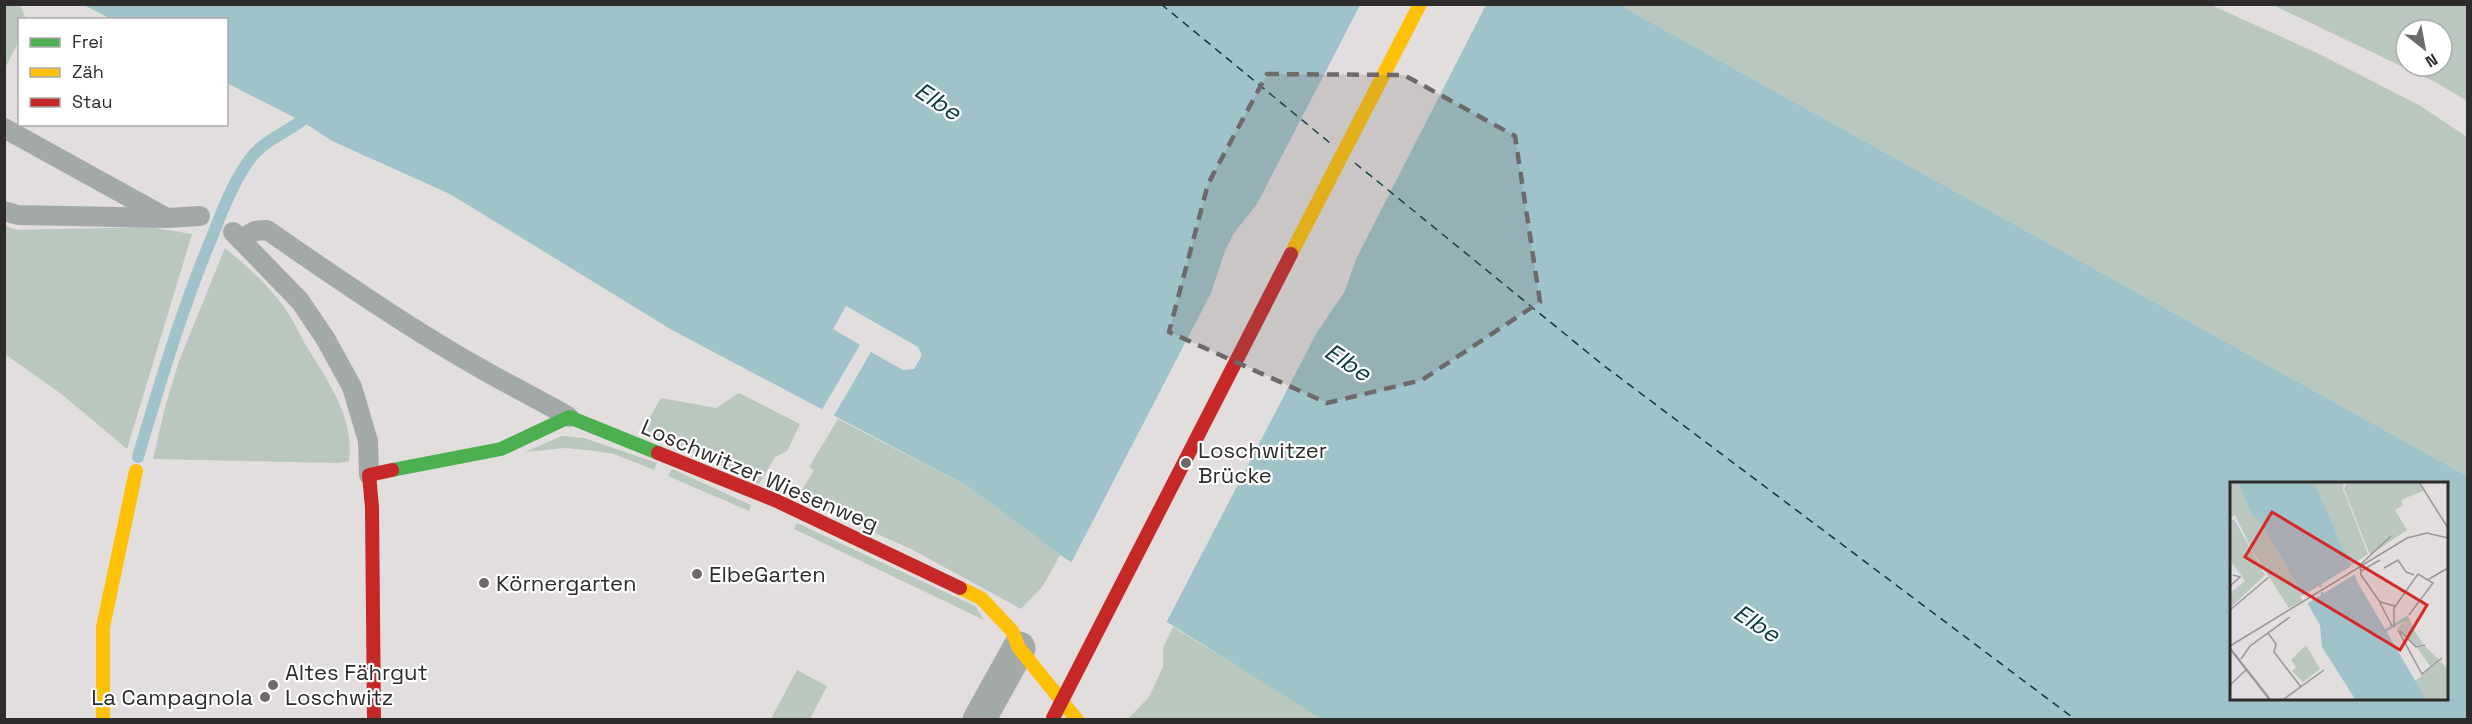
<svg xmlns="http://www.w3.org/2000/svg" width="2472" height="724" viewBox="0 0 2472 724" font-family="'Space Grotesk',sans-serif">
<style>
.green{fill:#bac7bf;fill-rule:evenodd}
.water{fill:#a0c3ca;fill-rule:evenodd}
.pier{fill:#e1dedd}
.lines{fill:none;stroke-linecap:round;stroke-linejoin:round}
.stream{stroke:#a0c3ca;stroke-width:12}
.ferry{stroke:#083b43;stroke-width:1.5;stroke-dasharray:8 6;stroke-linecap:butt}
.lane{stroke:#a3a9a8;stroke-width:20}
.street{stroke:#a3a9a8;stroke-width:33}
.fast{stroke:#4caf50;stroke-width:14}
.slow{stroke:#ffc107;stroke-width:14}
.jam{stroke:#c62828;stroke-width:14}
.marked{fill:#6d6a69;fill-opacity:0.2;stroke:#6d6a69;stroke-width:4.5;stroke-dasharray:12 8;stroke-linejoin:round}
.poi-dot{fill:#6d6a69;stroke:#fff;stroke-width:2}
.labels{text-anchor:middle;dominant-baseline:central;stroke-width:4.5;stroke-linejoin:round;paint-order:stroke}
.poi-label{font-size:22px;fill:#2e2c2b;stroke:#fff;text-anchor:start}
.street-label{font-size:22px;fill:#2e2c2b;stroke:#fff}
.water-label{font-size:24px;font-style:italic;fill:#083b43;stroke:#fff}
.inset-river{fill:none;stroke:#a0c3ca;stroke-width:3}
.inset-road{fill:none;stroke:#999796;stroke-width:1.5}
.view{fill:#d62828;fill-opacity:0.15;stroke:#d62828;stroke-width:3}
.inset-edge{fill:none;stroke:#2e2c2b;stroke-width:3}
</style>
<rect width="100%" height="100%" fill="#e1dedd"/>
<!-- green -->
<g class="green">
<polygon points="5,4 20,5 26,19 20,20 19,41 5,68"/>
<polygon points="1620,5 2211,5 2315,52 2419,105 2467,137 2467,476"/>
<path d="M2273,5H2467V101L2437,83ZM2406,30H2442V66H2406Z"/>
<polygon points="4,225 17,230 149,227 192,234 127,449 64,396 5,354"/>
<path d="M225,248C246,265 268,285 284,307C293,319 299,334 307,347C328,381 355,419 349,461L340,463L153,459L165,407L179,361Z"/>
<polygon points="739,393 800,424 787,451 775,457 759,484 643,429 661,398 716,408"/>
<polygon points="838,419 969,487 1060,555 1043,586 1021,609 911,549 797,498 814,470 809,467"/>
<polygon points="562,436 584,438 657,463 654,470 614,454 595,451 565,448 525,452"/>
<polygon points="672,469 751,505 749,511 668,476"/>
<polygon points="797,523 975,606 984,620 794,529"/>
<polygon points="1173,627 1307,708 1322,719 1127,720 1149,697 1163,667 1163,648"/>
<polygon points="797,670 827,686 810,719 771,719"/>
</g>
<!-- water -->
<path class="water" d="M84,5H1620L2467,476V719H1322L1060,555L969,487L672,330L450,194L332,141L303,122L227,83L226,20L111,19ZM2232,484H2446V698H2232Z"/>
<!-- pier -->
<g class="pier">
<polygon points="1360,5 1486,5 1356,259 1345,291 1316,334 1165,625 1070,565 1211,293 1225,251 1234,233 1257,204"/>
<polygon points="846,306 918,347 922,355 914,369 903,370 871,352 832,419 820,413 860,345 833,329"/>
</g>
<g class="lines">
<!-- stream -->
<path class="stream" d="M138,457C160,383 182,308 212,237C222,211 233,182 250,159C266,137 296,130 314,110"/>
<!-- ferry -->
<g class="ferry">
<polyline points="1161,4 1330,143"/>
<polyline points="1355,163 1603,365 2076,720"/>
</g>
<!-- lane -->
<g class="lane">
<polyline points="4,128 165,217"/>
<polyline points="4,211 18,215 167,218 200,216"/>
<polyline points="233,232 300,301 325,338 352,387 368,441 369,475"/>
<path d="M240,239L255,231L267,230C338,279 410,329 485,371C513,387 542,401 569,417"/>
</g>
<!-- street -->
<polyline class="street" points="979,720 1019,648"/>
<!-- fast -->
<polyline class="fast" points="392,470 501,449 569,417 658,453"/>
<!-- slow -->
<g class="slow">
<polyline points="1291,254 1420,4"/>
<polyline points="960,588 981,598 1012,631 1019,648 1077,720"/>
<polyline points="103,720 103,627 136,471"/>
</g>
<!-- jam -->
<g class="jam">
<polyline points="658,453 777,501 960,588"/>
<polyline points="1053,718 1291,254"/>
<polyline points="374,720 372,507 369,475 392,470"/>
</g>
</g>
<!-- marked area -->
<path class="marked" d="M1267,74L1404,75L1515,136L1540,302L1422,380L1327,403L1169,332L1208,184Z"/>
<!-- markers -->
<g class="poi-dot">
<circle cx="1186" cy="463" r="6"/>
<circle cx="697" cy="574" r="6"/>
<circle cx="484" cy="583" r="6"/>
<circle cx="273" cy="685" r="6"/>
<circle cx="265" cy="697" r="6"/>
</g>
<g class="labels">
<!-- poi labels -->
<g class="poi-label">
<text x="1198" y="450">Loschwitzer<tspan x="1198" dy="25">Brücke</tspan></text>
<text x="709" y="574">ElbeGarten</text>
<text x="496" y="583">Körnergarten</text>
<text x="285" y="672">Altes Fährgut<tspan x="285" dy="25">Loschwitz</tspan></text>
<text x="253" y="697" text-anchor="end">La Campagnola</text>
</g>
<!-- street labels -->
<g class="street-label">
<text transform="translate(760 475) rotate(23)">Loschwitzer Wiesenweg</text>
</g>
<!-- water labels -->
<g class="water-label">
<text transform="translate(938 101) rotate(33)">Elbe</text>
<text transform="translate(1348 362) rotate(33)">Elbe</text>
<text transform="translate(1757 623) rotate(33)">Elbe</text>
</g>
</g>
<!-- overview -->
<g transform="translate(2230 482)">
<rect width="218" height="218" fill="#e1dedd"/>
<path d="M0,0H8L22,34L30,39L75,117L59,126L23,70L5,33L0,36ZM84,0H114L113,7L138,72L120,84ZM117,0H188L193,9L171,18L173,23L165,28L177,48L140,73L114,7ZM4,37L35,93L0,126V111L15,99L0,78V40ZM179,135L183,146L193,162L186,164L167,146ZM76,163L90,187L73,200L62,189L66,185L61,178ZM195,164L209,178L200,184L187,166ZM210,179L217,186V217H196L185,199Z" fill="#bac7bf"/>
<path d="M8,0H84L128,101L196,217H125L92,165L90,143L30,39L22,34Z" fill="#a0c3ca"/>
<path d="M123,83L127,91L75,123L70,115Z" fill="#e1dedd"/>
<path class="inset-river" d="M49,0L91,105M92,110L113,183L151,217M155,149L178,135"/>
<path class="inset-road" d="M189,0L218,46M161,54L130,83L131,93L150,120L165,124M154,86L168,78L176,90L184,93M131,89L150,78M199,97L218,86M0,104L10,95L3,93M150,121L162,144M0,128L39,95M164,145V126L188,92L203,101L179,133M168,148L192,192L212,176M170,149L186,165L195,163M38,151L46,162L44,170L71,205M0,164L177,56L197,51L218,56M0,166L40,217M0,167L39,217M11,177L20,164L60,135M0,203L17,187M54,217L94,188"/>
<path class="view" d="M42,30L197,123L170,168L15,75Z"/>
<rect width="218" height="218" class="inset-edge"/>
</g>
<!-- border -->
<rect width="2472" height="724" fill="none" stroke="#2e2c2b" stroke-width="12"/>
<!-- legend -->
<rect x="18" y="18" width="210" height="108" fill="#ffffff" stroke="#ababaa" stroke-width="1.5"/>
<rect x="30" y="38" width="30" height="9" fill="#4caf50" stroke="#ababaa" stroke-width="1.5"/>
<text x="72" y="48" font-size="18" fill="#2e2c2b">Frei</text>
<rect x="30" y="68" width="30" height="9" fill="#ffc107" stroke="#ababaa" stroke-width="1.5"/>
<text x="72" y="78" font-size="18" fill="#2e2c2b">Zäh</text>
<rect x="30" y="98" width="30" height="9" fill="#c62828" stroke="#ababaa" stroke-width="1.5"/>
<text x="72" y="108" font-size="18" fill="#2e2c2b">Stau</text>
<!-- north arrow -->
<g transform="translate(2424 48) rotate(149)"><circle r="28" fill="#ffffff" stroke="#ababaa" stroke-width="1.5"/>
<path d="M0-4.5L10 22L0 15L-10 22Z" fill="#6d6a69"/>
<text y="-9" font-size="16" font-weight="bold" text-anchor="middle" fill="#2e2c2b">N</text>
</g>
</svg>
